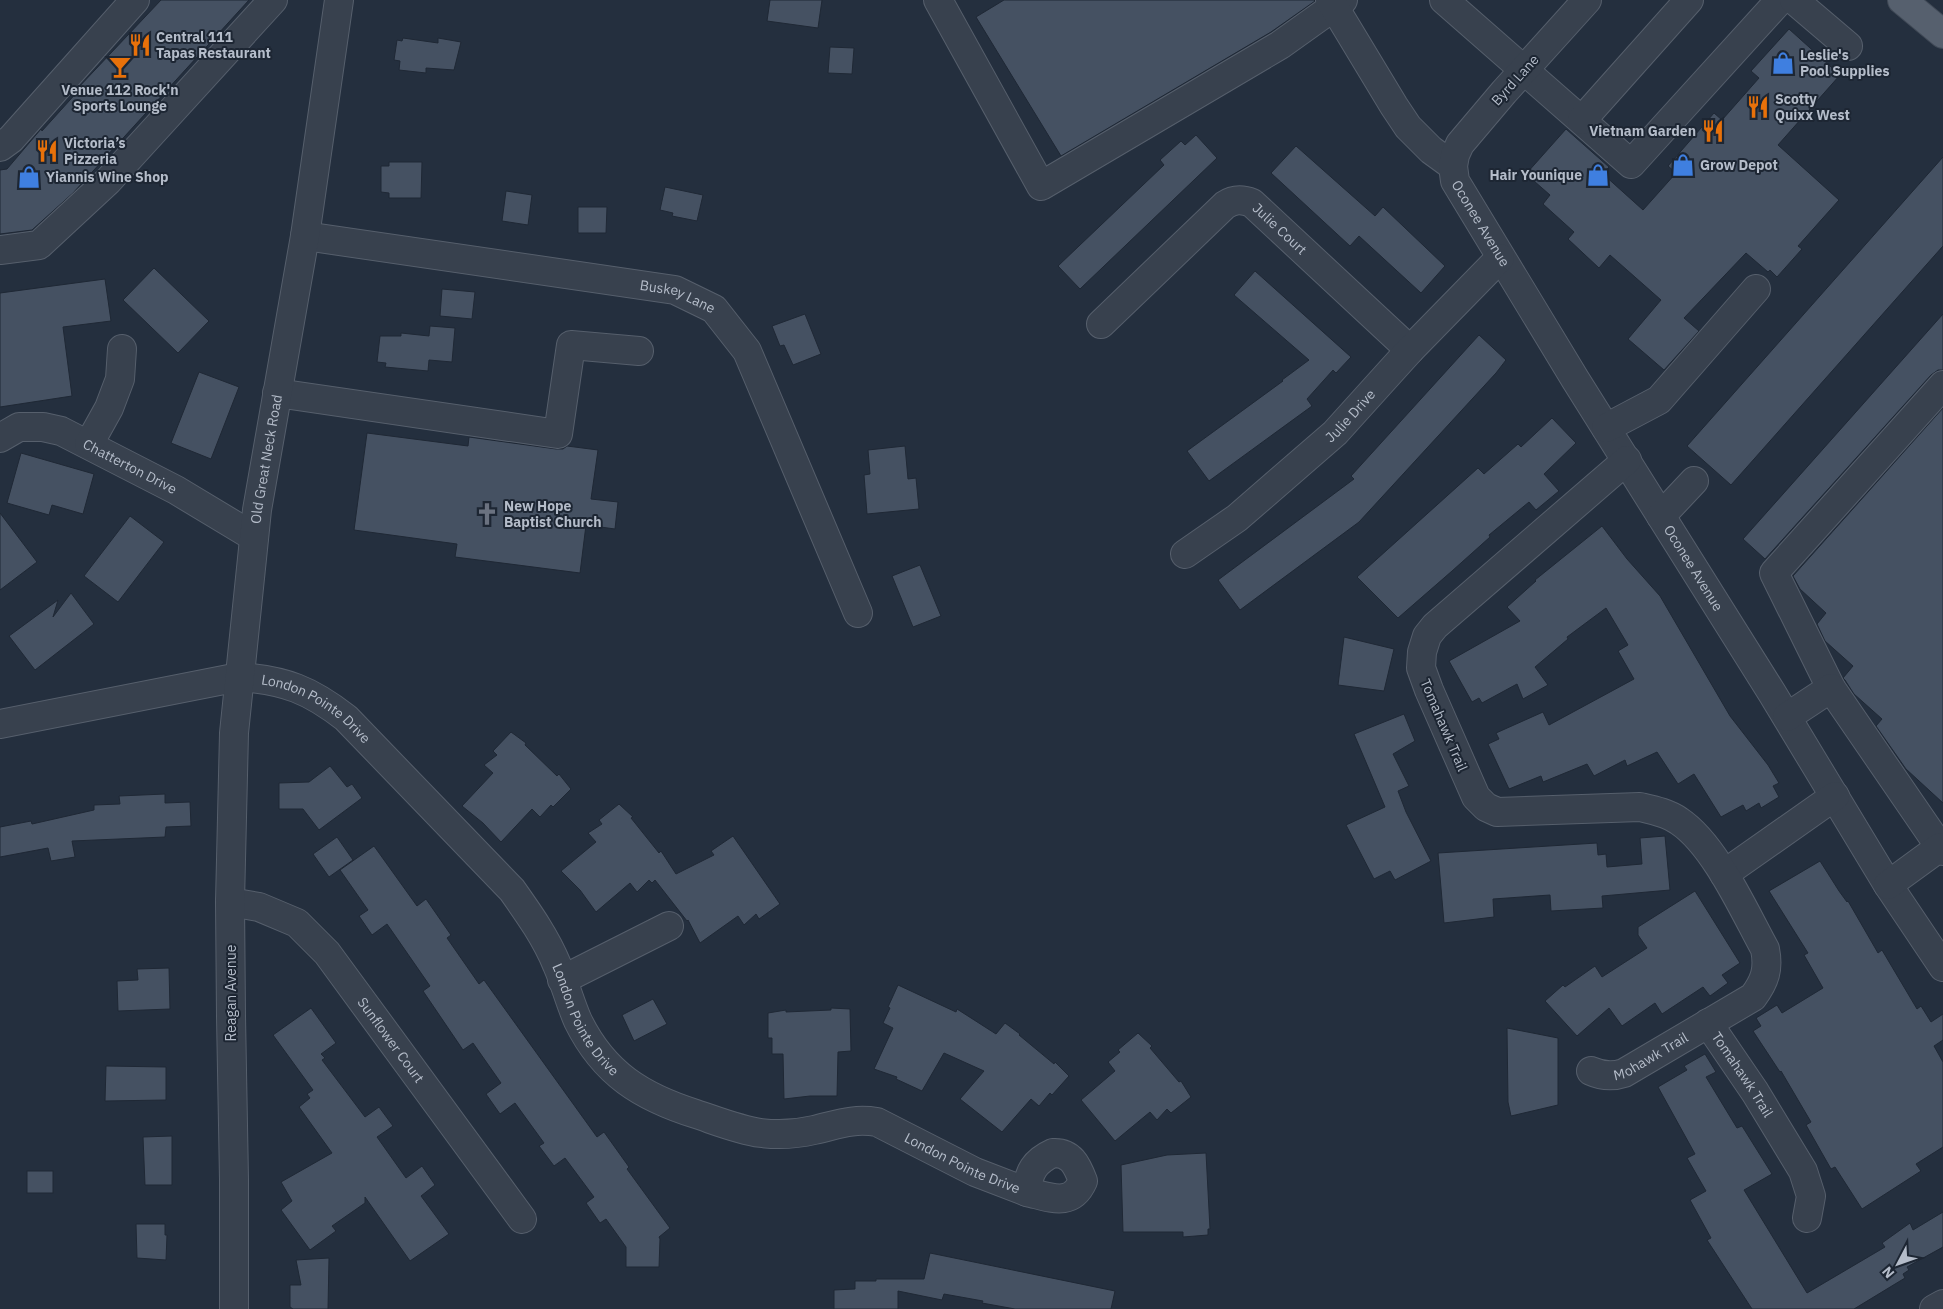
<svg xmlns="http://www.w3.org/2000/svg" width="1943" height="1309" viewBox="0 0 1943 1309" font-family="'IBM Plex Sans',sans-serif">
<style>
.building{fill:#455162;stroke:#1f2835}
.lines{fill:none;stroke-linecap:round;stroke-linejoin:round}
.minor-casing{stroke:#565f6c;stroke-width:30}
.major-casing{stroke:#414a57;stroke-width:30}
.minor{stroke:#38414e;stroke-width:28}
.major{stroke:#56606e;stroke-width:28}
.labels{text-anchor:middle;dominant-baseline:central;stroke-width:4;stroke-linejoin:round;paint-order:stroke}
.poi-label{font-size:14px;font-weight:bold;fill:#b4bcc9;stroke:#1d2633;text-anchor:start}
.street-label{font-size:14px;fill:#b4bcc9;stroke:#1d2633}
</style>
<rect width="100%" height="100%" fill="#242f3e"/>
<!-- building -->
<g class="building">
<polygon points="161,0 249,0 73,193 32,230 0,234 0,170 7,169 41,129 42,131 79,90 77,89"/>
<polygon points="770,0 822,0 818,28 767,21"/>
<polygon points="1004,0 1314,0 1315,1 1271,32 1061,156 976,17"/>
<polygon points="1789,29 1840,75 1778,145 1839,200 1798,246 1802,249 1777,277 1770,270 1768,272 1746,253 1684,318 1699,331 1664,370 1628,339 1661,300 1610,255 1599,268 1568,239 1574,232 1543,204 1550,195 1526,174 1566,129 1609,167 1603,174 1643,210 1676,173 1668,166 1714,113 1722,120 1759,78 1751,71"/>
<polygon points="403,38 438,43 438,38 461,42 454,70 426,68 426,73 399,70 400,61 394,60 397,40 402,41"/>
<polygon points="830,47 854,48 852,74 828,73"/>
<polygon points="1196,135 1217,158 1080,289 1058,266 1164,165 1160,160 1181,141 1185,145"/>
<polygon points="1296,146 1375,216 1383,207 1445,266 1421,293 1359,236 1350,246 1271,173"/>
<polygon points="1943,157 1943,246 1731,485 1687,446"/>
<polygon points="389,162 422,162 421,198 389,198 389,193 381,192 381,166 389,166"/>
<polygon points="665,187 703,195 697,221 672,216 673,213 660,210"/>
<polygon points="506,191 532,195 528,225 502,221"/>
<polygon points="578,207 607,207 606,233 578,233"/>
<polygon points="154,268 209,321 178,353 123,300"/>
<polygon points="1255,271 1351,357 1336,373 1333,370 1307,399 1312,406 1209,481 1187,451 1283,381 1282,380 1309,360 1234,295"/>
<polygon points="105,279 111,321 63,327 72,396 0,407 0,293"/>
<polygon points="442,289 475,292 472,319 440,316"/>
<polygon points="805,314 821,354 793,365 784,345 780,346 772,326"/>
<polygon points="1943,314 1943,370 1938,370 1931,375 1765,559 1743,539"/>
<polygon points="430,326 455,328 452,362 429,360 428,371 385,367 386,363 377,362 380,336 401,336 401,333 429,336"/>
<polygon points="1479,335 1506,360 1496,373 1359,522 1240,610 1218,580 1354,479 1351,476"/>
<polygon points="199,372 239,387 211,459 171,443"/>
<polygon points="1943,408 1943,803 1906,769 1876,726 1882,719 1854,694 1845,680 1843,678 1853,666 1825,641 1817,624 1826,613 1800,589 1793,576"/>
<polygon points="1552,418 1576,443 1544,474 1559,491 1536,510 1529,502 1489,535 1490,537 1452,571 1398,618 1357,577 1478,468 1484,474 1518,444 1521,447"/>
<polygon points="367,433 468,446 469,437 556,449 563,449 567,446 598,450 591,499 618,502 615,529 586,525 580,573 455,557 457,544 354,530"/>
<polygon points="905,446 908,479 916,478 919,509 867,514 864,475 870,474 868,450"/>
<polygon points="21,453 94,474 83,514 52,505 49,515 7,503"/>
<polygon points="0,513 37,562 0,590"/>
<polygon points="130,516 164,542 118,602 84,576"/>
<polygon points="1602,526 1627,559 1660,596 1730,716 1768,765 1779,783 1773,786 1779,797 1761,808 1759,803 1746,811 1743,805 1721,817 1694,774 1678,784 1657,752 1627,766 1625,760 1594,776 1587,764 1543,782 1541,776 1509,789 1488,744 1499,739 1496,733 1543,712 1549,725 1634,679 1618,651 1628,645 1606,608 1567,637 1568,639 1535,667 1548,685 1523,699 1517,684 1482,703 1479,698 1472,702 1449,661 1520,621 1507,607 1536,581 1535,580"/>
<polygon points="920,565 941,616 913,627 892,576"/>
<polygon points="71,593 94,624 35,670 9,636 58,600 53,617"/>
<polygon points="1344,637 1394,649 1384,691 1338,685"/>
<polygon points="1404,714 1415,741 1393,754 1409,786 1398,791 1406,812 1431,861 1395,880 1390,871 1374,879 1346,825 1385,807 1354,734"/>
<polygon points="511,732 526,743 525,745 557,776 559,774 571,789 553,807 551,805 540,817 532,809 501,842 483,823 462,806 493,773 484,765 497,755 493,751"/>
<polygon points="330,766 347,787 352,784 362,798 319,830 303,809 279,809 279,783 309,782"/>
<polygon points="165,794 165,803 190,802 191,826 166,827 165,837 72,841 75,857 51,861 48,848 0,857 0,827 31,821 32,824 94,810 94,805 120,804 119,796"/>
<polygon points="619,804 633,817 631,818 659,853 661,851 676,874 714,855 711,851 733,836 780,904 759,919 756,914 744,925 738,916 700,943 688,920 687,921 655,880 652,883 649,880 637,892 630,883 596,912 580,890 561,871 596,842 588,833 602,824 599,820"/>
<polygon points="1665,836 1670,890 1602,896 1603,908 1551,911 1550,895 1493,899 1494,917 1444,923 1438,853 1597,843 1598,855 1606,854 1607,867 1642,864 1640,838"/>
<polygon points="337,837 353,860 329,877 313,854"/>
<polygon points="374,846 417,906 426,899 451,935 447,938 479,984 484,980 597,1137 604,1132 629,1167 627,1169 670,1228 659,1237 660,1239 659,1267 626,1267 626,1247 606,1219 600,1223 586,1203 594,1197 565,1158 554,1166 539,1146 544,1143 515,1103 500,1114 486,1094 501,1083 473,1043 463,1050 423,991 430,986 387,924 372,935 359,916 368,910 340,870"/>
<polygon points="1820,861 1839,891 1847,902 1848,901 1878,953 1882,950 1917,1009 1921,1006 1931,1022 1943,1014 1943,1040 1934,1046 1943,1062 1943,1147 1916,1164 1921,1171 1862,1209 1835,1167 1831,1169 1806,1125 1811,1122 1781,1071 1780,1072 1753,1031 1761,1026 1756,1018 1777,1005 1782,1013 1823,988 1804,955 1808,953 1769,891"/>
<polygon points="1695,891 1740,963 1722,975 1728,983 1710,996 1703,987 1662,1014 1655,1003 1622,1026 1609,1008 1577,1036 1545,1001 1563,985 1565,987 1595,966 1602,977 1647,948 1638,935 1638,927"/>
<polygon points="169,968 170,1009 118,1011 117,981 138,980 137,969"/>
<polygon points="898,985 956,1012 957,1009 996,1034 1005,1023 1020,1034 1019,1035 1054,1064 1055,1062 1069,1076 1052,1095 1050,1093 1039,1106 1031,1099 1002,1132 960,1099 984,1071 944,1053 922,1091 896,1079 897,1077 874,1069 893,1028 883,1023 890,1008 888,1007"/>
<polygon points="653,999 667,1024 634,1041 622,1015"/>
<polygon points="311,1008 336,1043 321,1054 325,1058 322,1060 365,1117 379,1107 393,1126 377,1137 406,1178 422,1166 435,1185 421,1196 449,1234 410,1261 365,1197 365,1203 332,1226 336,1231 310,1250 281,1210 292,1201 281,1182 332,1153 299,1107 310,1098 307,1094 313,1090 273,1035"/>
<polygon points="831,1008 850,1009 851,1051 838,1052 837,1096 810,1096 784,1099 783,1054 772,1054 772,1038 768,1038 768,1013 786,1010 786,1012 831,1010"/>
<polygon points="1507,1028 1558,1038 1558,1105 1511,1116 1508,1102"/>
<polygon points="1138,1033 1152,1046 1150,1048 1179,1082 1181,1081 1191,1097 1171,1113 1167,1109 1157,1120 1150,1112 1115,1141 1081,1100 1115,1071 1108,1062 1120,1052 1118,1050"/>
<polygon points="1705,1054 1716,1072 1706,1077 1737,1128 1742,1126 1772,1174 1744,1190 1807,1293 1885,1247 1882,1243 1910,1223 1913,1230 1943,1212 1943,1247 1907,1267 1909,1270 1903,1274 1905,1278 1854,1309 1752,1309 1707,1240 1711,1238 1690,1200 1706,1191 1687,1158 1695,1154 1658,1087 1687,1070 1684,1066"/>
<polygon points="106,1066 166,1067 166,1100 105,1101"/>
<polygon points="172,1136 172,1185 145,1185 143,1137"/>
<polygon points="1206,1153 1210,1229 1208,1229 1208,1235 1183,1237 1183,1232 1123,1232 1121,1165 1167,1155"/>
<rect x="27" y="1171" width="26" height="22"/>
<polygon points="136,1224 165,1224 165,1235 167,1235 166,1260 137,1258"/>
<polygon points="930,1253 1115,1291 1111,1309 1015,1309 982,1303 983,1301 944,1294 942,1300 898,1291 898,1309 834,1309 834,1290 855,1289 855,1281 876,1281 876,1279 924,1279"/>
<polygon points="329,1258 328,1309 293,1309 290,1307 290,1285 301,1285 296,1260"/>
</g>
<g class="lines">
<defs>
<g id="minor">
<polyline points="938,0 1041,186 1280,45 1343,0"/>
<polyline points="1330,0 1394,106 1408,127 1431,150 1453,166"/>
<polyline points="1444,0 1631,164 1780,0"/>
<path id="s1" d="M1587,0L1504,92L1460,144L1455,155L1453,166L1455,181L1575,379L1772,693L1888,885L1943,967"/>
<polyline points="1794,0 1848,46"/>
<polyline points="1582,120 1689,0"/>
<polyline points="0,147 11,139 135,0"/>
<path id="s2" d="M305,236L675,290L714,309L747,351L858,613"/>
<polyline points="0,250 39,245 108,181 273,0"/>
<path id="s3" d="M1101,324L1225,205C1234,199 1242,199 1252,203L1410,350"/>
<polyline points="277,393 558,434 571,345 639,351"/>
<polyline points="1606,428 1659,400 1756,289"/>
<path id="s4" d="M0,438L19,427H43L61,431L176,490L254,537"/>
<polyline points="89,444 109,408 120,379 122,349"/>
<polyline points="1661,516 1694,481"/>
<path id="s5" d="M1185,554L1237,518L1335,433L1410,350L1500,258"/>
<polyline points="1831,688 1774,573 1943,385"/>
<polyline points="1787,717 1831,688 1940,847"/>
<path id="s6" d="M0,724L239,677C285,680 310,690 346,718L512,890C529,914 546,938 557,965C565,983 570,1003 578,1021C604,1074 642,1097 696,1114C717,1121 739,1130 761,1133C778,1135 797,1134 814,1130C837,1125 852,1118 877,1122L975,1172L1027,1192"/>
<polyline points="1724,874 1835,796"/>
<polyline points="1888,885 1940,847 1943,851"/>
<path id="s7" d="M230,902L259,907L297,923L327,953L522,1219"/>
<polyline points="562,980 669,926"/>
<path id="s8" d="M1708,1023L1755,1092L1803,1171L1811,1196L1807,1218"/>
<path id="s9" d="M1591,1071C1602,1076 1612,1077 1624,1073L1753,997C1765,981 1769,969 1765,949C1744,911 1715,845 1679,821C1668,813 1653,810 1640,807L1497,812L1486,807L1476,797L1429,690L1421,668L1422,652L1427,636L1435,626L1627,460"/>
<path d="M1053,1153C1071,1152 1077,1165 1083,1181C1071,1208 1050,1197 1027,1192C1028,1172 1035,1161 1053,1153Z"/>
<path id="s10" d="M234,1309V1180L231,1016L230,902L234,733L257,510L305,236L339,0"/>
<polyline points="1934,1309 1943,1304"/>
</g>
<polyline id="major" points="1902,0 1943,34"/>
</defs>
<!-- minor casing -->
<use href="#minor" class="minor-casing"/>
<!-- major casing -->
<use href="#major" class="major-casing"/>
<!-- minor -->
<use href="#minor" class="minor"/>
<!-- major -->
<use href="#major" class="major"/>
</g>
<!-- icons -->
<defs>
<symbol id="restaurant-bare" viewBox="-9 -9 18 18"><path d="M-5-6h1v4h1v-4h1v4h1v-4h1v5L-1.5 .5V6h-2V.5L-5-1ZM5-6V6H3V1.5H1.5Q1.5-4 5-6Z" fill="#e8710a" stroke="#1d2633" stroke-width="2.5" paint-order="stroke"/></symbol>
<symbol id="shop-bare" viewBox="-9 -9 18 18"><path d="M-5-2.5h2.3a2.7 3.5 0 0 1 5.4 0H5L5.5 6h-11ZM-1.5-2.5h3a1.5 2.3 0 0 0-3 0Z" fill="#3f7fe0" stroke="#1d2633" stroke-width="2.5" paint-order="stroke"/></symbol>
<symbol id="bar-bare" viewBox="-9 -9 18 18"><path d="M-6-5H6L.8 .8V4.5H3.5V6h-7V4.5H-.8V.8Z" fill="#e8710a" stroke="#1d2633" stroke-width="2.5" paint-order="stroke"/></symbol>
<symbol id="church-bare" viewBox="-9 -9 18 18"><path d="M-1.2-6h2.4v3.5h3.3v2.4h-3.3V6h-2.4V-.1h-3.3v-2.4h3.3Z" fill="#6b7280" stroke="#1d2633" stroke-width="2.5" paint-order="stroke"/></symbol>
</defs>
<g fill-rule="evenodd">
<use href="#restaurant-bare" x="124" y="29" width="32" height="32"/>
<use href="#shop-bare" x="1767" y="47" width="32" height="32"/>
<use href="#bar-bare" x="104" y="51" width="32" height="32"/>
<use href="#restaurant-bare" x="1742" y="91" width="32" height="32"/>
<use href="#restaurant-bare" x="1697" y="115" width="32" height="32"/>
<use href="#restaurant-bare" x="31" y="135" width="32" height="32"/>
<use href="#shop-bare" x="1667" y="149" width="32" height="32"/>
<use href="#shop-bare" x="1582" y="159" width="32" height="32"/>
<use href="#shop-bare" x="13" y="161" width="32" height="32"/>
<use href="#church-bare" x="471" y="498" width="32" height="32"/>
</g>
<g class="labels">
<!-- poi labels -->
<g class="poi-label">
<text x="156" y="37">Central 111<tspan x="156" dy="16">Tapas Restaurant</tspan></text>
<text x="1800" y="55">Leslie's<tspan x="1800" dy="16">Pool Supplies</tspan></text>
<text x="120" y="90" text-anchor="middle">Venue 112 Rock'n<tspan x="120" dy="16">Sports Lounge</tspan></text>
<text x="1775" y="99">Scotty<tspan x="1775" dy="16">Quixx West</tspan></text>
<text x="1696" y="131" text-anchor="end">Vietnam Garden</text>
<text x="64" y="143">Victoria’s<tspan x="64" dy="16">Pizzeria</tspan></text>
<text x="1700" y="165">Grow Depot</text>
<text x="1582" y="175" text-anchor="end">Hair Younique</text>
<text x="46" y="177">Yiannis Wine Shop</text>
<text x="504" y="506">New Hope<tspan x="504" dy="16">Baptist Church</tspan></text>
</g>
<!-- street labels -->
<g class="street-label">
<text transform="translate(1515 80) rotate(-48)">Byrd Lane</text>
<text stroke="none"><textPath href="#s1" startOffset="280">Oconee Avenue</textPath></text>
<text stroke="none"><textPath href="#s3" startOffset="238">Julie Court</textPath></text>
<text stroke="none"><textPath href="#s2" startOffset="378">Buskey Lane</textPath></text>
<text stroke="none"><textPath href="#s5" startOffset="216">Julie Drive</textPath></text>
<text stroke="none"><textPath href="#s10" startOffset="852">Old Great Neck Road</textPath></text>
<text stroke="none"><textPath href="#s4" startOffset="142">Chatterton Drive</textPath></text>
<text stroke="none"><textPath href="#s1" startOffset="685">Oconee Avenue</textPath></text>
<text stroke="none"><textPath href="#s6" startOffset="329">London Pointe Drive</textPath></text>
<text transform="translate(1444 725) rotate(67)">Tomahawk Trail</text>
<text transform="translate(231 993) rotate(-90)">Reagan Avenue</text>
<text stroke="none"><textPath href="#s6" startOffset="749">London Pointe Drive</textPath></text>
<text stroke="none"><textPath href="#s7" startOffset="221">Sunflower Court</textPath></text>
<text stroke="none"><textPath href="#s9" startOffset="65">Mohawk Trail</textPath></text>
<text stroke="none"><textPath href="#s8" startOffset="62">Tomahawk Trail</textPath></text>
<text stroke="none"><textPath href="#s6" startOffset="1182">London Pointe Drive</textPath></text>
</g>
</g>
<!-- north arrow -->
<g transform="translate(1898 1264) rotate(229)" stroke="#1d2633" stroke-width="4" paint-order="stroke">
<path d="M0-4L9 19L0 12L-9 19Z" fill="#b4bcc9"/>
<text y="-8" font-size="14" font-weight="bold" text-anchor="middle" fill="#b4bcc9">N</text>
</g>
</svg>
